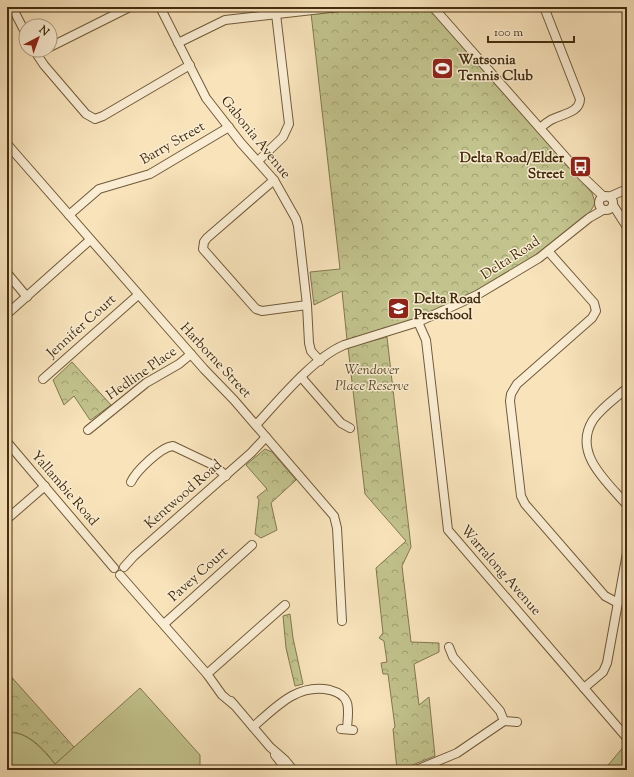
<svg xmlns="http://www.w3.org/2000/svg" width="634" height="777" viewBox="0 0 634 777" font-family="'Sorts Mill Goudy',serif">
<style>
.grass{fill:#c2c38d;stroke:#83784e}
.forest{fill:url(#forest-crowns);stroke:#83784e}
.lines{fill:none;stroke-linecap:round;stroke-linejoin:round}
.minor-casing{stroke:#715a39;stroke-width:10}
.minor{stroke:#faedd3;stroke-width:8}
.labels{text-anchor:middle;dominant-baseline:central;stroke-width:3;stroke-linejoin:round;paint-order:stroke}
.poi-label{font-size:14px;font-weight:bold;fill:#442d0e;stroke:#faedd3;text-anchor:start}
.street-label{font-size:14px;fill:#442d0e;stroke:#faedd3}
.park-label{font-size:14px;font-style:italic;fill:#5d4b27;stroke:#faedd3}
</style>
<defs>
<pattern id="forest-crowns" width="20" height="18" patternUnits="userSpaceOnUse"><rect width="20" height="18" fill="#c2c38d"/><path d="M2 6a3 3 0 1 1 6 0M12 15a3 3 0 1 1 6 0" fill="none" stroke="#9f9f72"/></pattern>
</defs>
<rect width="100%" height="100%" fill="#f8e3bb"/>
<filter id="stains"><feTurbulence type="fractalNoise" baseFrequency=".005" numOctaves="4"/><feColorMatrix values="0 0 0 0 .2 0 0 0 0 .09 0 0 0 0 .02 0 0 0 .5 -.17"/></filter>
<radialGradient id="worn" r=".72"><stop offset=".6" stop-color="#630" stop-opacity="0"/><stop offset="1" stop-color="#630" stop-opacity=".3"/></radialGradient>
<!-- grass -->
<path class="grass" d="M140,688L200,755V770H7V733C26,729 44,751 55,764Z"/>
<!-- forest -->
<g class="forest">
<path d="M356,7H428L592,193L595,202C593,213 577,223 569,230C503,283 429,319 347,340L342,291L314,305L310,272L340,269L311,13Z"/>
<polygon points="387,337 411,547 402,566 411,642 439,643 439,652 414,664 419,705 429,697 435,756 400,770 397,770 393,729 395,727 388,674 383,674 381,663 387,662 384,641 379,638 383,633 376,568 406,541 365,494 348,347"/>
<polygon points="72,362 111,405 92,419 90,420 74,396 64,405 53,380"/>
<polygon points="265,449 272,452 296,480 271,503 277,530 261,538 255,534 259,500 257,497 267,489 246,465"/>
<polygon points="290,614 293,638 303,684 295,686 286,648 283,616"/>
<path d="M7,672L74,747L55,764C45,750 26,729 7,733Z"/>
<polygon points="625,745 627,747 627,770 604,770"/>
</g>
<g class="lines">
<defs>
<g id="minor">
<polyline points="12,7 26,34"/>
<polyline points="160,7 206,98 241,143 274,180 296,219 298,226 307,305 309,343 311,351 320,361"/>
<polyline points="433,7 583,177 604,197"/>
<polyline points="626,7 627,9"/>
<polyline points="178,43 225,20 339,7"/>
<polyline points="50,47 130,7"/>
<polyline points="34,50 44,65 86,114 95,119 103,116 190,65"/>
<path d="M540,128C544,125 548,121 553,119C563,114 580,112 580,99L544,7"/>
<polyline points="7,144 204,369 234,400 334,516 337,528 342,621"/>
<polyline points="258,161 283,137 289,124 276,14"/>
<polyline points="274,180 207,238 204,242 203,249 256,309 262,311 307,305"/>
<circle cx="606" cy="203" r="7"/>
<polyline points="609,197 627,189"/>
<polyline points="613,205 627,227"/>
<polyline points="69,215 99,189 150,174 229,127"/>
<polyline points="548,251 594,303 596,311 592,318 517,384 511,394 510,401 521,496 525,504 605,596 618,603"/>
<polyline points="7,273 27,297"/>
<polyline points="7,314 90,240"/>
<polyline points="418,322 426,340 448,530 627,738"/>
<polyline points="301,377 341,423 350,428"/>
<polyline points="43,379 138,295"/>
<path d="M627,388C616,398 602,407 593,420C572,453 607,482 627,505"/>
<path d="M256,425C279,400 313,358 344,345L418,322L477,295L539,258L589,218L603,210"/>
<polyline points="88,430 146,383 179,364 191,354"/>
<polyline points="7,442 114,568"/>
<path d="M131,482C136,471 161,447 173,446L215,466L226,476"/>
<polyline points="7,519 45,486"/>
<polyline points="124,567 134,556 251,453 266,437"/>
<polyline points="120,575 207,674 222,695 234,705"/>
<polyline points="164,624 252,545"/>
<polyline points="207,674 285,605"/>
<polyline points="584,688 603,672 607,663 627,553"/>
<polyline points="231,701 270,747 285,760 293,770"/>
<polyline points="504,721 517,722"/>
<path d="M253,727C276,707 297,683 330,690C353,696 348,710 347,729"/>
<polyline points="341,729 353,730"/>
<polyline points="275,755 287,770"/>
<polyline points="416,770 457,753 504,721 500,711 453,657 449,647"/>
</g>
</defs>
<!-- minor casing -->
<use href="#minor" class="minor-casing"/>
<!-- minor -->
<use href="#minor" class="minor"/>
</g>
<!-- icons -->
<defs>
<symbol id="stadium-square" viewBox="-11 -11 22 22"><rect x="-9" y="-9" width="18" height="18" rx="4" fill="#8f2418" stroke="#faedd3"/><path d="M0-5a6.5 5 0 1 0 0 10a6.5 5 0 1 0 0-10ZM-3.5-1.8h7v3.6h-7Z" fill="#fff"/></symbol>
<symbol id="bus-square" viewBox="-11 -11 22 22"><rect x="-9" y="-9" width="18" height="18" rx="4" fill="#8f2418" stroke="#faedd3"/><path d="M-5-6H5V4H4V6H2V4H-2V6H-4V4H-5ZM-3.5-4V0h7V-4ZM-3.5 1.2v1.5H-2V1.2ZM2 1.2v1.5H3.5V1.2Z" fill="#fff"/></symbol>
<symbol id="school-square" viewBox="-11 -11 22 22"><rect x="-9" y="-9" width="18" height="18" rx="4" fill="#8f2418" stroke="#faedd3"/><path d="M0-5L7-2L0 1L-7-2ZM-4 1L0 2.5L4 1V4Q0 6-4 4Z" fill="#fff"/></symbol>
</defs>
<g fill-rule="evenodd">
<use href="#stadium-square" x="430" y="56" width="25" height="25"/>
<use href="#bus-square" x="568" y="154" width="25" height="25"/>
<use href="#school-square" x="386" y="296" width="25" height="25"/>
</g>
<g class="labels">
<!-- poi labels -->
<g class="poi-label">
<text x="458" y="61">Watsonia<tspan x="458" dy="16">Tennis Club</tspan></text>
<text x="564" y="159" text-anchor="end">Delta Road/Elder<tspan x="564" dy="16">Street</tspan></text>
<text x="414" y="300">Delta Road<tspan x="414" dy="16">Preschool</tspan></text>
</g>
<!-- street labels -->
<g class="street-label">
<text transform="translate(255 138) rotate(51)">Gabonia Avenue</text>
<text transform="translate(173 144) rotate(-30)">Barry Street</text>
<text transform="translate(511 259) rotate(-33)">Delta Road</text>
<text transform="translate(82 327) rotate(-42)">Jennifer Court</text>
<text transform="translate(215 361) rotate(47)">Harborne Street</text>
<text transform="translate(142 374) rotate(-35)">Hedline Place</text>
<text transform="translate(64 489) rotate(49)">Yallambie Road</text>
<text transform="translate(184 495) rotate(-41)">Kentwood Road</text>
<text transform="translate(500 571) rotate(49)">Warralong Avenue</text>
<text transform="translate(199 575) rotate(-42)">Pavey Court</text>
</g>
<!-- park labels -->
<g class="park-label">
<text x="372" y="371">Wendover<tspan x="372" dy="16">Place Reserve</tspan></text>
</g>
</g>
<!-- margin -->
<rect width="634" height="777" fill="none" stroke="#f8e3bb" stroke-width="24"/>
<rect x="8" y="8" width="618" height="761" fill="none" stroke="#442d0e" stroke-width="2"/>
<rect x="12" y="12" width="610" height="753" fill="none" stroke="#442d0e"/>
<!-- north arrow -->
<g transform="translate(38 38) rotate(41)"><circle r="19" fill="#faedd3" stroke="#b1a084"/>
<path d="M0-3L7 15L0 10L-7 15Z" fill="#8f2418"/>
<text y="-6" font-size="11" font-weight="bold" text-anchor="middle" fill="#442d0e">N</text>
</g>
<!-- scale -->
<path d="M488 36v6h86v-6" fill="none" stroke="#442d0e" stroke-width="2"/>
<text x="494" y="36" font-size="12" fill="#442d0e" stroke="#faedd3" stroke-width="3" paint-order="stroke">100 m</text>
<rect width="100%" height="100%" filter="url(#stains)"/>
<rect width="100%" height="100%" fill="url(#worn)"/>
</svg>
